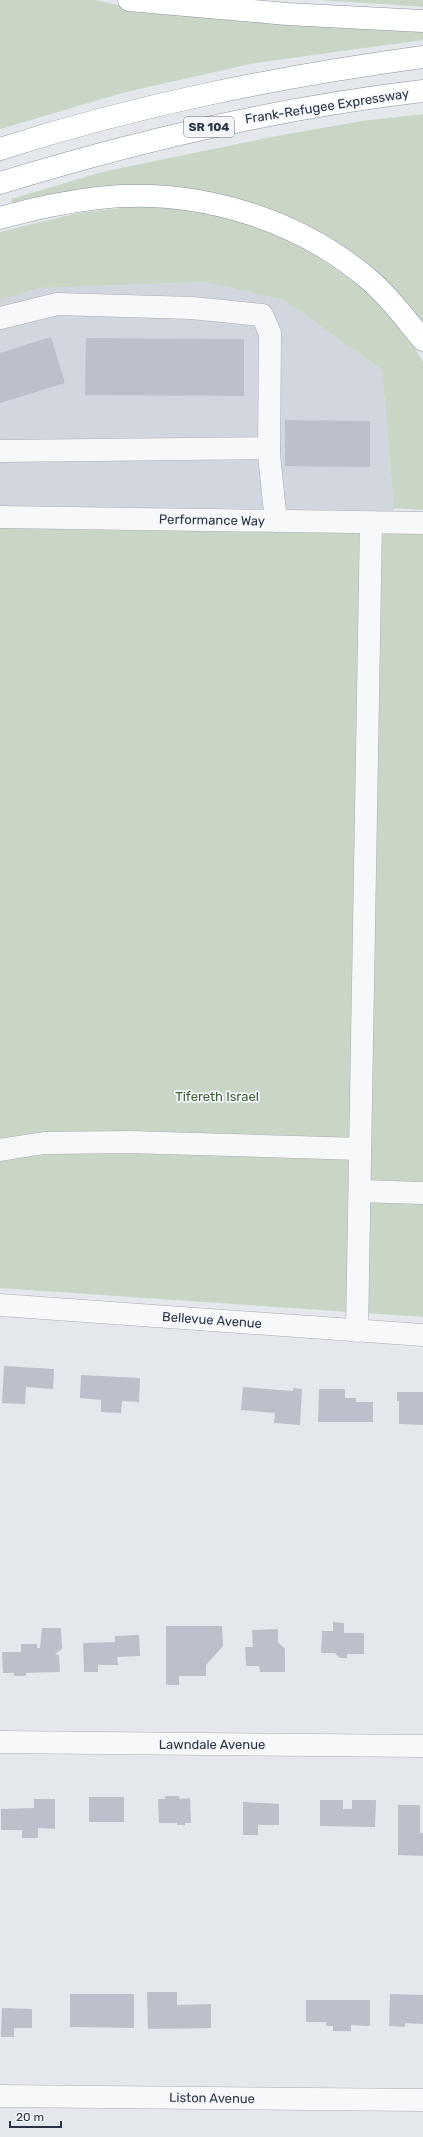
<svg xmlns="http://www.w3.org/2000/svg" width="423" height="2137" viewBox="0 0 423 2137" font-family="Rubik,sans-serif">
<style>
.built{fill:#d2d6de}
.green{fill:#c9d6c5}
.building{fill:#bbc0ca}
.lines{fill:none;stroke-linecap:round;stroke-linejoin:round}
.minor-casing{stroke:#a9aeb7;stroke-width:23}
.highway-casing{stroke:#8b94a3;stroke-width:23}
.minor{stroke:#f7f8fa;stroke-width:22}
.highway{stroke:#fff;stroke-width:22}
.labels{text-anchor:middle;dominant-baseline:central;stroke-width:3.5;stroke-linejoin:round;paint-order:stroke}
.shield{fill:#f4f6f9;stroke:#676e7b;stroke-width:1}
.shield-label{font-size:12px;font-weight:bold;fill:#2b3445}
.street-label{font-size:13px;fill:#2b3445;stroke:#f4f6f9}
.park-label{font-size:13px;fill:#3f6138;stroke:#f4f6f9}
</style>
<rect width="100%" height="100%" fill="#e4e7ec"/>
<!-- built -->
<polygon class="built" points="205,282 284,300 382,370 394,508 391,532 0,527 0,300 40,288"/>
<!-- green -->
<g class="green">
<polygon points="0,0 95,0 144,11 423,29 423,40 255,63 126,92 0,129"/>
<polygon points="319,0 423,0 423,7 413,6"/>
<polygon points="423,114 423,327 353,254 172,187 117,185 12,203 11,199 102,172 282,135 362,121"/>
<polygon points="146,205 203,211 258,227 307,250 364,288 405,332 423,362 423,510 394,508 382,370 284,300 205,282 40,288 0,300 0,232 78,213"/>
<polygon points="0,527 423,532 423,1317 0,1288"/>
</g>
<!-- building -->
<g class="building">
<polygon points="51,337 65,383 0,403 0,353"/>
<polygon points="86,338 244,339 244,396 85,395"/>
<polygon points="285,420 370,421 370,467 285,466"/>
<polygon points="4,1366 54,1369 53,1389 26,1387 25,1404 2,1403"/>
<polygon points="81,1375 140,1378 139,1402 122,1401 121,1413 101,1412 101,1400 80,1398"/>
<polygon points="243,1387 293,1391 293,1388 302,1389 300,1425 274,1423 275,1413 241,1410"/>
<polygon points="319,1389 345,1389 345,1398 356,1398 356,1402 373,1402 373,1422 318,1422"/>
<polygon points="397,1392 423,1392 423,1425 399,1424 399,1401 397,1401"/>
<polygon points="333,1622 344,1623 344,1633 364,1633 364,1654 347,1654 347,1658 340,1658 335,1653 321,1653 322,1631 333,1631"/>
<polygon points="166,1626 222,1626 223,1646 206,1665 206,1676 179,1676 179,1685 166,1685"/>
<polygon points="42,1628 61,1628 62,1649 55,1654 59,1655 60,1672 26,1673 26,1676 14,1676 14,1673 3,1673 2,1652 21,1652 21,1644 37,1644 37,1648 40,1648"/>
<polygon points="278,1629 278,1642 285,1649 285,1672 260,1672 259,1666 246,1666 245,1647 253,1647 252,1630"/>
<polygon points="139,1635 140,1656 117,1657 118,1665 98,1665 98,1672 84,1672 83,1643 115,1642 115,1636"/>
<polygon points="165,1796 179,1796 179,1799 190,1798 191,1823 185,1823 185,1825 177,1825 177,1823 159,1823 158,1799 165,1799"/>
<rect x="89" y="1797" width="35" height="25"/>
<polygon points="34,1799 55,1799 55,1829 38,1828 38,1838 22,1838 22,1830 1,1830 1,1809 34,1808"/>
<polygon points="320,1800 343,1800 343,1809 352,1809 352,1800 376,1800 375,1827 320,1826"/>
<polygon points="243,1802 279,1804 279,1825 258,1825 258,1835 243,1835"/>
<polygon points="398,1805 420,1805 420,1833 423,1833 423,1856 398,1855"/>
<polygon points="147,1992 177,1992 177,2005 211,2004 211,2028 148,2029"/>
<polygon points="70,1994 134,1994 134,2028 70,2027"/>
<polygon points="390,1994 423,1995 423,2024 405,2023 405,2027 389,2026"/>
<polygon points="306,2000 370,2000 370,2026 351,2025 351,2031 333,2031 333,2026 326,2026 326,2022 306,2022"/>
<polygon points="2,2008 32,2009 32,2028 14,2028 14,2037 1,2037"/>
</g>
<g class="lines">
<defs>
<g id="minor">
<polyline points="0,318 57,304 192,308 262,315 270,333 269,455 276,521"/>
<polyline points="0,451 269,448"/>
<polyline points="0,517 423,523"/>
<polyline points="0,1150 44,1143 129,1142 360,1149"/>
<polyline points="360,1191 423,1193"/>
<polyline points="0,1305 423,1335"/>
<polyline points="357,1331 371,523"/>
<polyline points="0,1742 423,1746"/>
<polyline points="0,2096 423,2100"/>
</g>
<g id="highway">
<polyline points="129,0 287,14 423,21"/>
<path d="M0,149C140,104 278,77 423,57"/>
<path d="M0,183C140,140 277,108 423,91"/>
<path d="M0,218C32,209 64,202 98,198C195,187 299,218 373,283C392,300 407,321 423,340"/>
</g>
</defs>
<!-- minor casing -->
<use href="#minor" class="minor-casing"/>
<!-- highway casing -->
<use href="#highway" class="highway-casing"/>
<!-- minor -->
<use href="#minor" class="minor"/>
<!-- highway -->
<use href="#highway" class="highway"/>
</g>
<g class="labels">
<!-- shield labels -->
<rect class="shield" x="184" y="117" width="50" height="20" rx="3"/>
<g class="shield-label">
<text x="209" y="127">SR 104</text>
</g>
<!-- street labels -->
<g class="street-label">
<text transform="translate(327 106) rotate(-9)">Frank-Refugee Expressway</text>
<text transform="translate(212 520) rotate(1)">Performance Way</text>
<text transform="translate(212 1320) rotate(4)">Bellevue Avenue</text>
<text x="212" y="1744">Lawndale Avenue</text>
<text transform="translate(212 2098) rotate(1)">Liston Avenue</text>
</g>
<!-- park labels -->
<g class="park-label">
<text x="217" y="1096">Tifereth Israel</text>
</g>
</g>
<!-- scale -->
<path d="M10 2121v6h51v-6" fill="none" stroke="#2b3445" stroke-width="2"/>
<text x="16" y="2121" font-size="12" fill="#2b3445" stroke="#f4f6f9" stroke-width="3" paint-order="stroke">20 m</text>
</svg>
